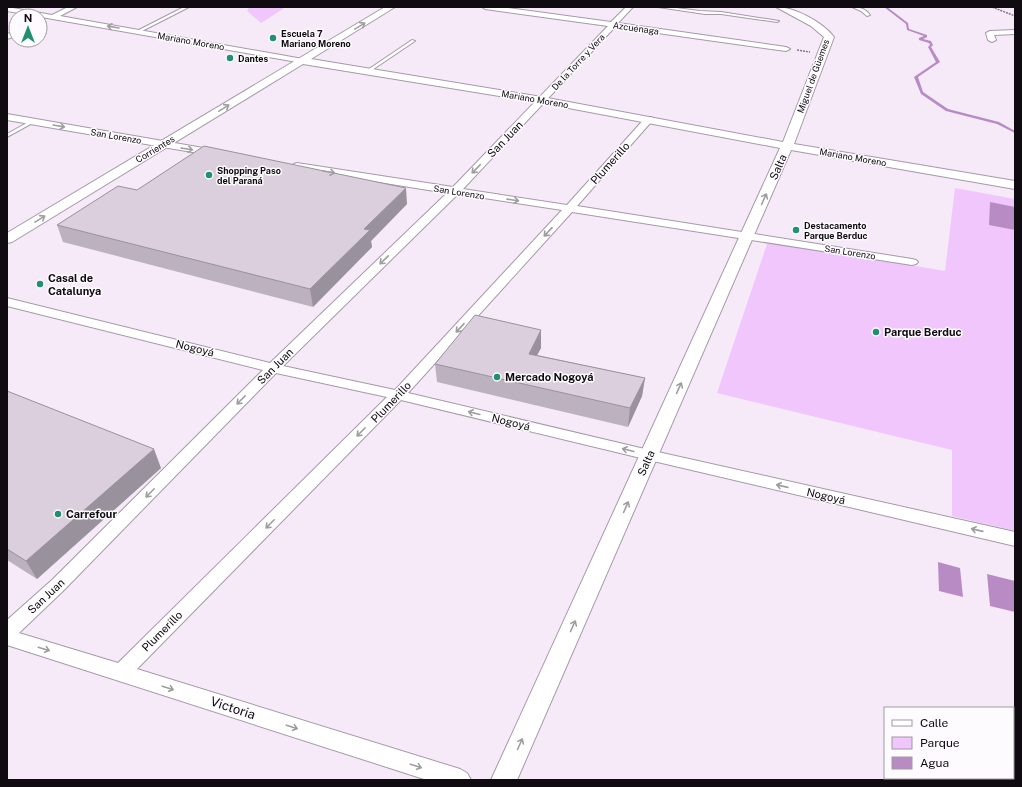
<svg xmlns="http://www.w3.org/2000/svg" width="1022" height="787" viewBox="0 0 1022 787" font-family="'Public Sans',sans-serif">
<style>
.green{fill:#f0c6fc}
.water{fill:#b88bc5}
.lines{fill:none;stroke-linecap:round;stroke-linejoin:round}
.stream{fill:#b88bc5;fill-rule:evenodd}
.service-casing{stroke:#a59aa8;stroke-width:2}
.minor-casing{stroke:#a59aa8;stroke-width:2}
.tertiary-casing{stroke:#a59aa8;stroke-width:2}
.path{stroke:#807882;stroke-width:1.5;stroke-dasharray:2 1;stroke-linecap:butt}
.service{fill:#fff;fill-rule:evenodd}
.minor{fill:#fff;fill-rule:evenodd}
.tertiary{fill:#fff;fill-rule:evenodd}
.wall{fill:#bcb2bf}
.shaded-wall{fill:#99919b}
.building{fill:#dbcfde;stroke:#99919b}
.oneway{stroke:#9f9d9f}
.poi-dot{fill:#219070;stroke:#fdfbfe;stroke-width:1.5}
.labels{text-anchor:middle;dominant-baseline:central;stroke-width:3;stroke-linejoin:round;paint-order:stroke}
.far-street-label{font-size:9px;fill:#0f0b10;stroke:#fdfbfe}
.far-poi-label{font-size:9px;font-weight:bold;fill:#0f0b10;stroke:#fdfbfe;text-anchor:start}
.street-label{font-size:11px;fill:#0f0b10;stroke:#fdfbfe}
.poi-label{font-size:11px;font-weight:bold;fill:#0f0b10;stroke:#fdfbfe;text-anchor:start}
.near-street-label{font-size:13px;fill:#0f0b10;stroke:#fdfbfe}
</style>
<rect width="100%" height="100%" fill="#f6eaf9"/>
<!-- green -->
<g class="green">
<polygon points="249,7 286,7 261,23 247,11"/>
<polygon points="955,188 1015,199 1015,531 952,516 952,450 717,393 768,241 945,271"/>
</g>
<!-- water -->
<g class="water">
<polygon points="990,202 1015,207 1015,230 989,225"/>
<polygon points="938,562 960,568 963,597 939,591"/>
<polygon points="987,574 1015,581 1015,612 990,606"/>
</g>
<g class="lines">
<!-- stream -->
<polygon class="stream" points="884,7 887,7 908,23 909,29 927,35 927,37 923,39 931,41 933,45 931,47 940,62 918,77 923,92 948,109 999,122 1015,131 1015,133 997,124 946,111 921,94 914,77 936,62 928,47 930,45 929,43 919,40 919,38 924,36 907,30 906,24"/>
<defs>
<g id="service">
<polygon points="184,7 189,7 138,33 135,32"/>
<polygon points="658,7 668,7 700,11 721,12 779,21 777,22 721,14 705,14"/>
<path d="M852,7C859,7 866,9 870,15L867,16L861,11Z"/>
<polygon points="412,40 415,41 369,72 366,71"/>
<polygon points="32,120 36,121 7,137 7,134"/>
</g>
<g id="minor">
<polygon points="7,7 52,15 68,7 77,7 60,16 303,59 307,61 303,63 7,11"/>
<path d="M482,7H500L611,22L626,7H633L618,23L786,47L790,49L786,51L615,27L463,189L567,205L646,117H652L653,119L652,121L577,206L912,259L916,260L918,262L916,264L912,265L572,212L408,393L649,450L1015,532V546L649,460L401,400L137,669L460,769L467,773L471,780H427L7,645V620L52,580L263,370L7,306V298L270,363L447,193L297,169L292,166L294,164L297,163L453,187L608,26L485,9ZM458,194L562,210L395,390L283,366ZM276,373L387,397L118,663L19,633L64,590Z"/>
<polygon points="1015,30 1015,34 994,35 996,40 992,42 988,40 986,33 990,31"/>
<polygon points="16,31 16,36 7,39 7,34"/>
<polygon points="7,114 215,150 220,153 215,156 7,120"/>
</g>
<path id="tertiary" d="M385,7H395L311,59L542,97L783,142L824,37L811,26L776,7C794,7 823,22 834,37L794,144L1015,181V189L791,150L517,780H491L780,148L542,103L303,64L12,242L7,243V233Z"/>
</defs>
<!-- service casing -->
<use href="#service" class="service-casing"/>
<!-- minor casing -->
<use href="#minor" class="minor-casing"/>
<!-- tertiary casing -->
<use href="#tertiary" class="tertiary-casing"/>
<!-- path -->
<g class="path">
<polyline points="992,7 1015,16"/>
<polyline points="797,50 810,52"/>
</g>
<!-- service -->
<use href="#service" class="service"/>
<!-- minor -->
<use href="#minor" class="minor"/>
<!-- tertiary -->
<use href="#tertiary" class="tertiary"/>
</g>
<!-- wall -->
<g class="wall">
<polygon points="137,190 407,204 371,241 372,247 313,307 63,242 57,225"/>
<polygon points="541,330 541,348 537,355 645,378 642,396 628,427 437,382 435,364"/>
<polygon points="7,391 161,468 37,579 7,560"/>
</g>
<!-- shaded-wall -->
<g class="shaded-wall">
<polygon points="406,188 407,204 371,241 372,247 313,307 310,289 364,229"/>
<polygon points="541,330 541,348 528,372 529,354"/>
<polygon points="645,378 642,396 628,427 630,408"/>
<polygon points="154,449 161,468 37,579 26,561"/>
</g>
<!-- building -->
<g class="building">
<polygon points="204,146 406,188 364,229 370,230 310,289 57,225 118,186 137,190"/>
<polygon points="475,315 541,330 529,354 645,378 630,408 435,364"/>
<polygon points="7,391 154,449 26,561 7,549"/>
</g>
<!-- one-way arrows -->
<defs><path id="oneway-shaft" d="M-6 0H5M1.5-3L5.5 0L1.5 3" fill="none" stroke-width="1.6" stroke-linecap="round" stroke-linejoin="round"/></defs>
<g class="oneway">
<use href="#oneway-shaft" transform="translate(360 26) rotate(-31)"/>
<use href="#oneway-shaft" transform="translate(113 27) rotate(-170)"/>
<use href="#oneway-shaft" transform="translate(224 108) rotate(-31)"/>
<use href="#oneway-shaft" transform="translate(59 126) rotate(10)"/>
<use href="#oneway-shaft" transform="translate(187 149) rotate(9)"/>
<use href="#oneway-shaft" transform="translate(476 169) rotate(134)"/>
<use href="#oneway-shaft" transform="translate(329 172) rotate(9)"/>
<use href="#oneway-shaft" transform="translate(764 199) rotate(-66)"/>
<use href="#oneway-shaft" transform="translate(513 200) rotate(8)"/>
<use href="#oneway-shaft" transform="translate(40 219) rotate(-31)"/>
<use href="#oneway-shaft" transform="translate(548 232) rotate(133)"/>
<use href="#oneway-shaft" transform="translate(384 260) rotate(136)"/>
<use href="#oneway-shaft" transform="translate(460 328) rotate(133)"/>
<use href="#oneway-shaft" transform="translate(679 388) rotate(-66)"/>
<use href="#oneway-shaft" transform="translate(241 400) rotate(135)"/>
<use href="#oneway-shaft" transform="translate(474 413) rotate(-166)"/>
<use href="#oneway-shaft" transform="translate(361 432) rotate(135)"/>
<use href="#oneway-shaft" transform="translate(628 450) rotate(-166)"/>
<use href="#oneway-shaft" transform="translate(782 486) rotate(-167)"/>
<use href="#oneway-shaft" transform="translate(150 493) rotate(135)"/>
<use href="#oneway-shaft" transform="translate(626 507) rotate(-66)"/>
<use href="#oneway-shaft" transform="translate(270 524) rotate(135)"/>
<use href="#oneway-shaft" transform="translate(977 530) rotate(-167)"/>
<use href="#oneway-shaft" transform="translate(573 626) rotate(-66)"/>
<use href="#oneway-shaft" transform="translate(44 649) rotate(17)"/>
<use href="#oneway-shaft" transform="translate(168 688) rotate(18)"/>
<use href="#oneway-shaft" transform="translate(292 727) rotate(18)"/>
<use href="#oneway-shaft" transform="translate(520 744) rotate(-66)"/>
<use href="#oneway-shaft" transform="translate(416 766) rotate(18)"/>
</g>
<!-- markers -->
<g class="poi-dot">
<circle cx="273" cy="38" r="4"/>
<circle cx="230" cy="58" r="4"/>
<circle cx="209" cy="175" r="4"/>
<circle cx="796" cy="230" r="4"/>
<circle cx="40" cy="284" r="4"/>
<circle cx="876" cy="332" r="4"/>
<circle cx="497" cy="377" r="4"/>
<circle cx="58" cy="514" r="4"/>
</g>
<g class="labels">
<!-- far-street labels -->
<g class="far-street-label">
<text transform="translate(636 28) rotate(8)">Azcuénaga</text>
<text transform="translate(191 41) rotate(10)">Mariano Moreno</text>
<text transform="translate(578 62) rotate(-47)">De la Torre y Vera</text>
<text transform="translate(813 76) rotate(-70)">Miguel de Güemes</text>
<text transform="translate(535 99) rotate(10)">Mariano Moreno</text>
<text transform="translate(116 136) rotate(10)">San Lorenzo</text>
<text transform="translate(155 149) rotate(-31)">Corrientes</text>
<text transform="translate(853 157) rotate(10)">Mariano Moreno</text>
<text transform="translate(459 192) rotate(9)">San Lorenzo</text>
<text transform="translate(850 252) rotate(9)">San Lorenzo</text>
</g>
<!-- far-poi labels -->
<g class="far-poi-label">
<text x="281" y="33">Escuela 7<tspan x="281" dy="10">Mariano Moreno</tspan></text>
<text x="238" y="58">Dantes</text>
<text x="217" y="170">Shopping Paso<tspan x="217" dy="10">del Paraná</tspan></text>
<text x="804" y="225">Destacamento<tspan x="804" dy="10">Parque Berduc</tspan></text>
</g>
<!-- street labels -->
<g class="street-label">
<text transform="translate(505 139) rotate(-46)">San Juan</text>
<text transform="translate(610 163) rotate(-48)">Plumerillo</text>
<text transform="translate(778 167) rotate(-66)">Salta</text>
<text transform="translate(195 348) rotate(14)">Nogoyá</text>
<text transform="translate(275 366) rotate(-45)">San Juan</text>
<text transform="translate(391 402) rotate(-46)">Plumerillo</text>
<text transform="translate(511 422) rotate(14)">Nogoyá</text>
<text transform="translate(646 463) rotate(-66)">Salta</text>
<text transform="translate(826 496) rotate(13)">Nogoyá</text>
<text transform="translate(46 596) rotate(-43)">San Juan</text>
<text transform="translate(162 631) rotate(-45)">Plumerillo</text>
</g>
<!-- poi labels -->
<g class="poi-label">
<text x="48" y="278">Casal de<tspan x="48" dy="13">Catalunya</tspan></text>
<text x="884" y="332">Parque Berduc</text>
<text x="505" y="377">Mercado Nogoyá</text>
<text x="66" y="514">Carrefour</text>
</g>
<!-- near-street labels -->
<g class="near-street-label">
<text transform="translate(233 708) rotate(18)">Victoria</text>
</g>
</g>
<!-- border -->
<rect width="1022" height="787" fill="none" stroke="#0f0b10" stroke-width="16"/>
<!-- legend -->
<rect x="884" y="707" width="130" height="72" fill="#fdfbfe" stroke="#9e9b9f"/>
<rect x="892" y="720" width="20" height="6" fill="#ffffff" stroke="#9e9b9f"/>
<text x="920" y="727" font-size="12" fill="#0f0b10">Calle</text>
<rect x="892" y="737" width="20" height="12" fill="#f0c6fc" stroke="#9e9b9f"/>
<text x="920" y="747" font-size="12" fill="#0f0b10">Parque</text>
<rect x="892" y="757" width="20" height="12" fill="#b88bc5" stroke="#9e9b9f"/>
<text x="920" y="767" font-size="12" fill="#0f0b10">Agua</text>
<!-- north arrow -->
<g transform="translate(28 28)"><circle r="19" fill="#fdfbfe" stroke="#9e9b9f"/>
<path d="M0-3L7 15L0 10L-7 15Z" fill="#219070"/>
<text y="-6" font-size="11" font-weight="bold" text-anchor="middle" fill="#0f0b10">N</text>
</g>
</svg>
